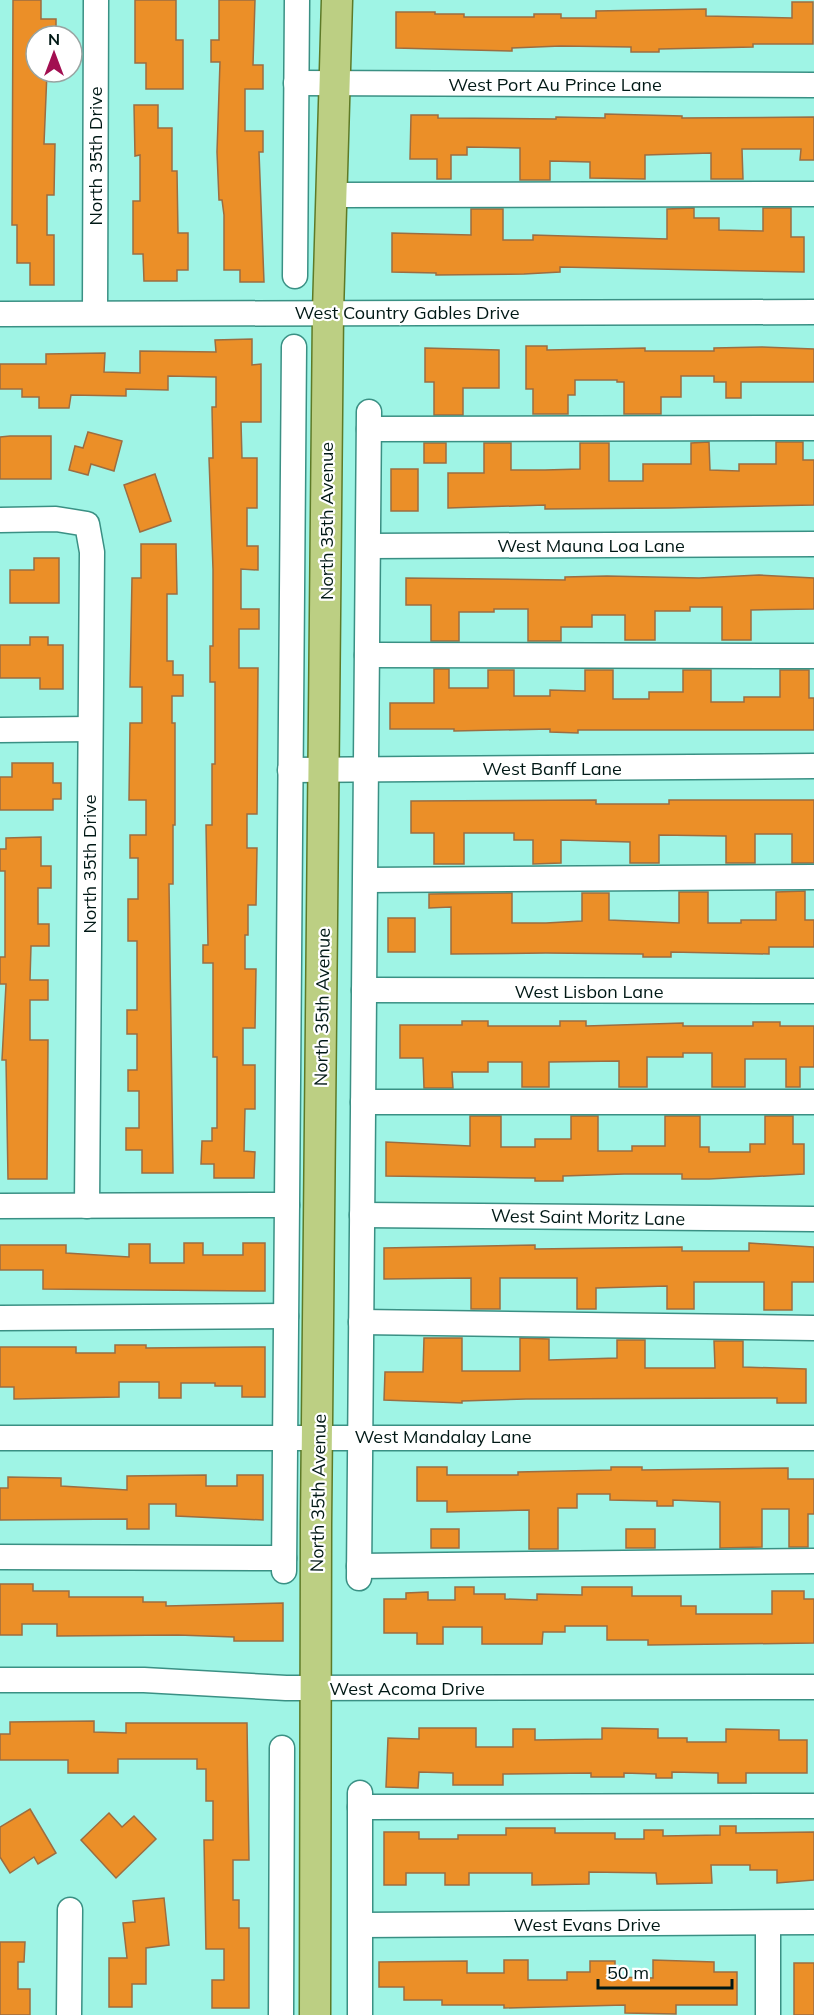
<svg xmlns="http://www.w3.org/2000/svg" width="814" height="2015" viewBox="0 0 814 2015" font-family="Mulish,sans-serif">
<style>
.building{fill:#eb8f28;stroke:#9c6d41;stroke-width:1.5}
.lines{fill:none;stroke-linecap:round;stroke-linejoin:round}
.minor-casing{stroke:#3a9084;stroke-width:27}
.major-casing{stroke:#5e7a27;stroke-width:33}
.minor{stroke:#fff;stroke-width:24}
.major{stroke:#bccf83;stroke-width:30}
.labels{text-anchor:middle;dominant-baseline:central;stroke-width:4.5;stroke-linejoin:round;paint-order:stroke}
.street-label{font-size:18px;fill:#001815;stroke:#fff}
</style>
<rect width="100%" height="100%" fill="#9ff4e5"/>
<!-- building -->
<g class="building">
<polygon points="13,0 41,0 41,19 56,19 56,36 36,36 36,72 47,72 44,144 55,144 54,195 47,195 47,235 54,235 54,285 30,285 30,263 17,263 17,225 12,225"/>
<polygon points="135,0 176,0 176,40 183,40 183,89 146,89 146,63 135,63"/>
<polygon points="219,0 255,0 253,65 263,65 263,89 245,89 245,131 263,131 263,152 259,152 264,282 240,282 240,270 224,270 224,215 222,200 219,200 217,152 220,62 211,62 211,40 219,40"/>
<polygon points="792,2 813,2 813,44 753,44 753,47 659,49 659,52 631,52 631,47 561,46 512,48 512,51 396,48 396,12 435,12 435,14 464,14 464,17 534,17 534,14 561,14 561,18 596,18 596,11 706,9 706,16 792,18"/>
<polygon points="134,105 158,105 158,128 172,128 172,171 177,171 178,233 188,233 188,270 177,270 177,281 144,281 143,254 133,254 133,201 140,201 140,155 135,156"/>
<polygon points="605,114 682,116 682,118 814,117 814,160 800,160 801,149 742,149 743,179 711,179 711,153 645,155 645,179 590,178 590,162 550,161 550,180 520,180 520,148 467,147 467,155 451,155 451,179 437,179 437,159 410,159 411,115 438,115 438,118 556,119 556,117 605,118"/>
<polygon points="694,208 694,218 719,218 719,230 763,231 763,208 791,208 791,237 804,237 804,272 560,267 560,272 524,274 436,275 436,273 392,272 392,233 471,235 471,209 503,209 503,240 533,240 533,235 667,239 667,209"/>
<polygon points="252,339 252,365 261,364 261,422 241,422 242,458 257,458 257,508 247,508 247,546 258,546 258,570 241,569 241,609 259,609 259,629 239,629 239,668 258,668 257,814 247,814 247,848 257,848 256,905 248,905 248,935 245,935 245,969 256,969 255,1028 243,1028 243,1065 255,1065 255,1109 245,1109 244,1151 255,1152 254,1178 214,1178 214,1164 201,1164 202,1141 212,1141 212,1128 217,1128 217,1057 213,1057 213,963 203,963 203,945 208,945 206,825 212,825 212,764 215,764 215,682 210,682 210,646 213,646 213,569 209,458 213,458 212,407 216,407 216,377 168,376 168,390 126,389 126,396 71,395 69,408 39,408 39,397 22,397 22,389 0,389 0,364 46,364 46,354 105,353 104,372 140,373 140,351 216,352 215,340"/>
<polygon points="526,346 547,346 547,350 645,348 645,351 714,351 714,348 762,347 814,349 814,382 741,382 741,398 726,398 726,382 714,382 714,376 681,376 681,397 661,397 661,414 624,414 624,382 617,382 617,380 575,380 575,395 568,395 568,414 533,414 533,389 526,389"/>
<polygon points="425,348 499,350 499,388 463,388 463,415 434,415 434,382 425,382"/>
<polygon points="88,432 122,441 114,471 91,464 88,475 69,470 75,446 83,448"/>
<polygon points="10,436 51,436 51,479 0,479 0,437"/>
<polygon points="709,442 710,470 739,471 739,464 776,464 776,442 803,442 803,460 814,460 814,505 670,508 545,509 545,505 448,508 448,473 484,473 484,443 511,443 511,470 545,470 580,469 580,443 609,443 609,481 643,481 643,464 691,464 691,443"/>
<rect x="424" y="443" width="22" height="20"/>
<rect x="391" y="469" width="27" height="42"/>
<polygon points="155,474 171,521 140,532 124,485"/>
<polygon points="141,544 176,544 177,594 167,594 167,661 173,661 173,675 183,675 183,696 172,696 172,723 175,723 175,825 173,825 173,884 169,884 173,1173 142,1173 142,1150 126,1150 126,1128 139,1128 139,1091 128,1091 128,1070 137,1070 137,1034 127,1034 127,1010 137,1010 137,941 128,941 128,899 138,899 138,858 130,858 130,835 146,835 146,800 129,800 130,723 142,723 142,687 130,687 132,578 141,578"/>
<polygon points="34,558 59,558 59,603 10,603 10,570 34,570"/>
<polygon points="759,575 814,578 814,609 751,610 751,640 722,640 722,607 690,607 690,611 655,611 655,640 625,640 625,615 592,615 592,627 561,627 561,641 528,641 528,609 494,609 494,612 459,612 459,641 431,641 431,605 406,605 406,578 565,580 565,577 607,576 699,578"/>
<polygon points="30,637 48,637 48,645 63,645 63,689 40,689 40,678 0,678 0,645 30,645"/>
<polygon points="434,669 449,669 449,688 488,688 488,670 514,670 514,696 550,696 550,690 585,691 585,670 613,670 613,699 649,699 649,692 683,692 683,670 711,670 711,702 744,702 744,697 780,697 780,670 809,670 809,698 814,698 814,730 578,730 578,733 550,732 550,729 454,731 454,729 390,729 390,703 434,703"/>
<polygon points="12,763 53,763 53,783 61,783 61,799 53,799 53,810 0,810 0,777 12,777"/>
<polygon points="596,800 596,804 669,804 669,800 814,800 814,863 792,863 792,834 755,834 755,863 726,863 726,836 659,835 659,863 630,863 630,842 561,840 561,863 533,864 533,840 514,840 514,833 464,833 464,864 434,864 434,833 411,833 411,801"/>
<polygon points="41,837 41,866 51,866 51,888 38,888 38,924 49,924 49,946 31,946 30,980 48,980 48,1000 30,1000 30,1040 48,1040 47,1179 8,1179 6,1060 2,1060 6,984 0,984 0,957 5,957 5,871 0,871 0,849 6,849 6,838"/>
<polygon points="805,891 805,920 814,920 814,947 769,947 769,954 671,952 671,957 643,957 643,954 546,953 451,954 451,907 429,908 429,894 512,893 512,923 546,923 582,921 582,893 609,893 609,920 679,923 679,892 708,892 708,923 741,923 741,920 776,920 776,892"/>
<rect x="388" y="918" width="27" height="34"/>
<polygon points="462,1021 488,1021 488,1026 560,1026 560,1021 586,1021 586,1026 683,1023 683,1026 753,1026 753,1022 780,1022 780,1026 814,1026 814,1067 800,1067 800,1087 786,1087 786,1059 745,1059 745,1087 712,1087 712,1053 683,1053 683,1057 647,1057 647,1087 619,1087 619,1061 549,1062 549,1087 522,1087 522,1062 488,1062 488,1072 452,1072 453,1088 424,1088 423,1058 400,1058 400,1025 462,1025"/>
<polygon points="470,1116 501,1116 501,1147 535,1147 535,1139 571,1139 571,1116 598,1116 598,1151 632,1151 632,1146 665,1146 665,1116 700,1116 700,1147 709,1147 709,1152 750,1152 750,1144 765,1144 765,1116 793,1116 793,1144 804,1144 804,1174 709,1179 682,1179 682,1174 624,1174 563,1176 563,1181 535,1181 535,1178 386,1176 386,1142 470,1146"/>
<polygon points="184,1243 203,1243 203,1255 243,1255 243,1243 265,1243 265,1291 43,1289 43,1270 0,1270 0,1245 66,1245 66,1253 129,1257 129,1244 150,1244 150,1263 184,1263"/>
<polygon points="749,1243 814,1247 814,1282 792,1282 792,1310 764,1310 764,1282 694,1282 694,1309 667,1309 667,1286 596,1288 596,1309 577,1309 577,1278 500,1278 500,1309 471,1309 471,1278 384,1279 384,1248 535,1245 535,1249 682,1247 682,1251 749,1251"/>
<polygon points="424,1338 462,1338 462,1371 520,1371 520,1338 549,1339 549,1360 617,1358 617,1340 645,1340 645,1368 715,1368 714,1341 743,1341 743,1367 806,1369 806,1403 777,1403 777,1398 526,1399 462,1401 462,1403 384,1400 385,1372 423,1372"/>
<polygon points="115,1345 146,1345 146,1348 265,1347 265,1397 242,1397 242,1386 215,1386 215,1383 181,1383 181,1398 159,1398 159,1382 119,1382 119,1397 14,1399 14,1387 0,1387 0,1347 76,1347 76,1353 115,1353"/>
<polygon points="417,1467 447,1467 447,1475 518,1475 518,1472 611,1470 611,1467 642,1467 642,1470 788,1468 788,1479 814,1479 814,1514 808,1514 808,1547 789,1547 789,1509 762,1509 762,1547 720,1548 720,1502 673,1500 673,1506 657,1506 657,1501 610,1500 610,1494 577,1494 577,1508 558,1508 558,1549 529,1549 529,1510 447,1512 447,1501 417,1501"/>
<polygon points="206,1475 206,1486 237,1486 237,1475 263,1475 263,1520 176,1516 176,1504 149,1504 149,1529 127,1529 127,1519 0,1520 0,1488 8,1488 8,1477 61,1478 61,1486 127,1490 127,1476"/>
<rect x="431" y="1529" width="28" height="19"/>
<rect x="626" y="1529" width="29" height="19"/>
<polygon points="0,1584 33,1584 33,1591 69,1591 69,1597 143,1597 143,1602 166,1602 166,1606 283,1603 283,1641 234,1641 234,1637 178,1635 57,1636 57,1624 22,1624 22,1635 0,1635"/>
<polygon points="455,1587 474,1587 474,1594 505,1594 505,1599 537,1600 537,1594 582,1595 582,1587 632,1587 632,1596 681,1596 681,1606 696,1606 696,1614 772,1614 772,1591 804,1591 804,1599 814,1599 814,1643 648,1645 648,1640 607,1640 607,1626 565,1626 565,1632 543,1632 542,1644 482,1644 482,1627 443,1627 443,1644 417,1644 417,1633 384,1633 384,1599 406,1599 406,1593 428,1592 428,1600 455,1600"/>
<polygon points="94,1721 94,1732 126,1733 126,1723 247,1723 249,1860 233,1860 233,1900 239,1900 239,1928 249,1928 249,2008 212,2008 212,1980 224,1980 224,1949 206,1949 204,1840 213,1840 213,1801 206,1801 206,1769 197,1769 197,1759 118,1759 118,1773 68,1773 68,1760 0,1760 0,1734 10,1734 10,1722"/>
<polygon points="419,1728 476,1728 476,1747 513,1747 513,1729 535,1729 535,1740 602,1739 602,1728 658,1729 658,1738 687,1738 687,1742 726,1742 726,1729 779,1730 779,1740 807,1740 807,1773 746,1773 746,1783 718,1783 718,1773 672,1772 672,1778 656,1778 656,1774 624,1773 624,1777 591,1777 591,1773 503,1774 503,1785 453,1785 453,1773 419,1772 418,1788 386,1787 388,1738 419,1739"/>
<polygon points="30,1809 56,1853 38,1864 34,1857 10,1873 0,1857 0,1827"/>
<polygon points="109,1813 122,1827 134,1816 156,1839 116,1878 81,1840"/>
<polygon points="720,1826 736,1826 736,1833 814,1832 814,1880 777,1883 777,1870 750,1870 750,1865 711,1865 712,1883 657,1884 656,1873 589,1872 589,1884 532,1885 532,1873 469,1873 469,1885 445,1885 445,1873 406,1873 406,1885 384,1885 384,1832 419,1832 419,1839 458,1839 458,1835 506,1835 506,1828 555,1828 555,1833 615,1833 615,1839 644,1839 644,1830 663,1830 663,1836 720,1835"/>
<polygon points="164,1898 169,1945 146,1948 146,1984 132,1984 132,2007 109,2007 109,1958 127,1958 123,1923 135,1922 133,1901"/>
<polygon points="0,1942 25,1942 24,1962 18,1962 18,1989 30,1989 30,2015 0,2015"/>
<polygon points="504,1960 528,1960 528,1980 567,1980 567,1972 590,1972 590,1961 615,1961 615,1977 653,1978 653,1960 714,1962 714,1972 737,1972 737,2005 676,2005 676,2014 625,2013 625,2005 504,2008 504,2005 442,2005 442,2000 404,2000 404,1987 379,1987 379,1962 467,1961 467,1973 504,1973"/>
<rect x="794" y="1963" width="20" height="52"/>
</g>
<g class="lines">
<defs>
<g id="minor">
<polyline points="296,83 814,85"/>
<polyline points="330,195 814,194"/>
<polyline points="295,276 297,0"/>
<polyline points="95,312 96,0"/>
<polyline points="0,314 814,312"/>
<polyline points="369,429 814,428"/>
<polyline points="0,520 56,519 87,524 92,552 87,1206"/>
<polyline points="369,546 814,544"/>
<polyline points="367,655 814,656"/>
<polyline points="0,730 90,729"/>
<polyline points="290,770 814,766"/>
<polyline points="366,880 814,877"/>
<polyline points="364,990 814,991"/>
<polyline points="363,1102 814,1102"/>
<polyline points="0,1206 287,1205"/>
<polyline points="362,1215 814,1219"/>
<polyline points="0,1318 286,1316"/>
<polyline points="361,1322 814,1328"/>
<polyline points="0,1438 814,1438"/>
<polyline points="0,1557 284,1558"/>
<polyline points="359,1566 814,1561"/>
<polyline points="284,1571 294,347"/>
<polyline points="359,1578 369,412"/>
<polyline points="0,1680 144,1680 286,1688 814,1687"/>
<polyline points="360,1807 814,1806"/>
<polyline points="768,1923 768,2015"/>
<polyline points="361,1925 814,1922"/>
<polyline points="69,2015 70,1910"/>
<polyline points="281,2015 282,1748"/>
<polyline points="360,2015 360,1793"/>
</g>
<polyline id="major" points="315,2015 316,1525 328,312 337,0"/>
</defs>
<!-- minor casing -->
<use href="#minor" class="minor-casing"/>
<!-- major casing -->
<use href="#major" class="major-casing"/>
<!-- minor -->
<use href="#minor" class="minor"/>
<!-- major -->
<use href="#major" class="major"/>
</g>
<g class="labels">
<!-- street labels -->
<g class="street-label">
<text x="555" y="84">West Port Au Prince Lane</text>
<text transform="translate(95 156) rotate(-90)">North 35th Drive</text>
<text x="407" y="312">West Country Gables Drive</text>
<text transform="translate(326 521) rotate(-90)">North 35th Avenue</text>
<text x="591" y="545">West Mauna Loa Lane</text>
<text x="552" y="768">West Banff Lane</text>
<text transform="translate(89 864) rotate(-90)">North 35th Drive</text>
<text x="589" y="991">West Lisbon Lane</text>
<text transform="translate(322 1007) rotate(-89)">North 35th Avenue</text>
<text transform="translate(588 1217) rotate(1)">West Saint Moritz Lane</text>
<text x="443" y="1436">West Mandalay Lane</text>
<text transform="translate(318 1493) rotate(-89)">North 35th Avenue</text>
<text x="407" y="1688">West Acoma Drive</text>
<text x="587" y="1924">West Evans Drive</text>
</g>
</g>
<!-- north arrow -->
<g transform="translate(54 54)"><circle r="28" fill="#ffffff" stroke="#99a3a1" stroke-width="1.5"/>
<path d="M0-4.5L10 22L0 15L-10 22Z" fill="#a20f51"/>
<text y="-9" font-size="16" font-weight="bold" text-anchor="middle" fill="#001815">N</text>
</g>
<!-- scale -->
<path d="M598 1979v9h134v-9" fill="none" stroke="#001815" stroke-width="3"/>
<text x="607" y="1979" font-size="18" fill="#001815" stroke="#ffffff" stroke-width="4.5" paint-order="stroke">50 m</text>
</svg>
